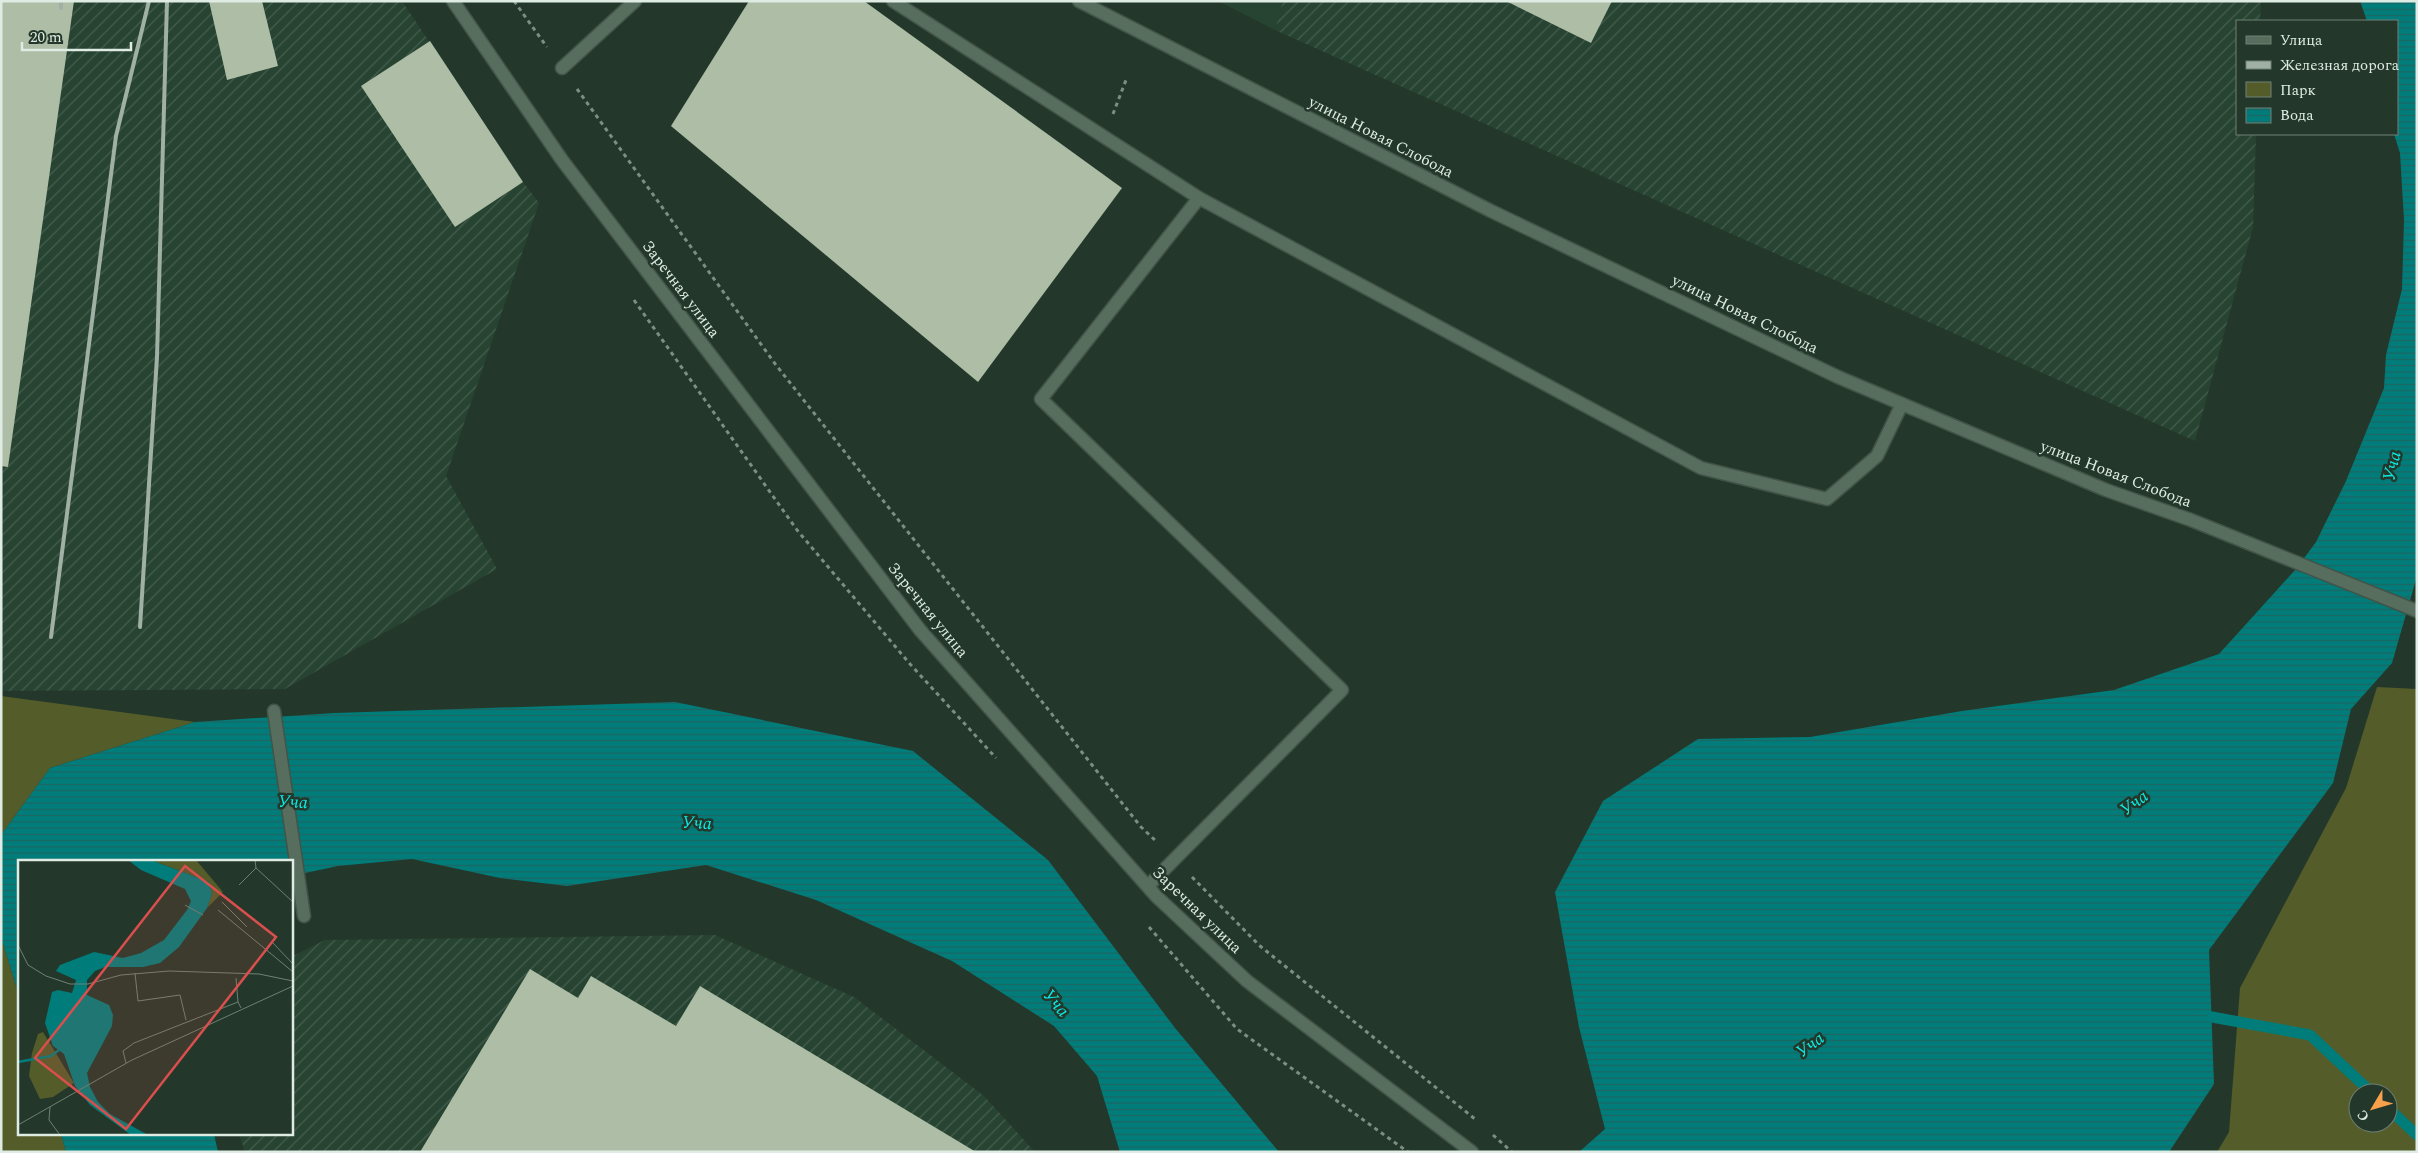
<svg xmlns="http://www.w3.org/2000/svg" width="2418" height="1153" viewBox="0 0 2418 1153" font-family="Spectral,serif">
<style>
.built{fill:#274331}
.industrial{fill:url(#industrial-furrows)}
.green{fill:#545c2a;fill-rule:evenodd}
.water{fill:url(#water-rules)}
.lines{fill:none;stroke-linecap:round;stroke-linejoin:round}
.stream{stroke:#007d7a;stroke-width:11}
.building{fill:#adbda6}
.service-casing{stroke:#425448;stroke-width:15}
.secondary-casing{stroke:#425448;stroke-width:15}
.path{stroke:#7d8e83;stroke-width:3;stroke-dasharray:4 4;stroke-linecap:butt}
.service{stroke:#576d5d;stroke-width:12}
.secondary{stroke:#576d5d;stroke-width:12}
.rail{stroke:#a0b0a5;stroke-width:4}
.labels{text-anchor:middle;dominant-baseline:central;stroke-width:5;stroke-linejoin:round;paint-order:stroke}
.street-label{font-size:16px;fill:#dfece3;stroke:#23382a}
.water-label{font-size:18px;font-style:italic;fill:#0be9e4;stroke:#23382a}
.inset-river{fill:none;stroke:#007d7a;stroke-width:2.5}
.inset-road{fill:none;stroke:#6e8074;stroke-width:1}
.view{fill:#d84f4d;fill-opacity:0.15;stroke:#d84f4d;stroke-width:2.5}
.inset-edge{fill:none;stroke:#dfece3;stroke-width:2.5}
</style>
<defs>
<pattern id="industrial-furrows" width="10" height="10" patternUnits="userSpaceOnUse" patternTransform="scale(1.25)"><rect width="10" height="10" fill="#274331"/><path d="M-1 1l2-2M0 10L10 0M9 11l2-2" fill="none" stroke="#465e4f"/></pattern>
<pattern id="water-rules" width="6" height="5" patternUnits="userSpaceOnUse" patternTransform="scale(1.25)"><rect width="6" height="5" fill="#007d7a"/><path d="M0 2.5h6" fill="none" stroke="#1e6562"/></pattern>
</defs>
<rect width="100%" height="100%" fill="#23382a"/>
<!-- built -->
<polygon class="built" points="1218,1 1283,1 1275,30"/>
<!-- industrial -->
<g class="industrial">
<polygon points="1,1 402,1 523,182 539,203 446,476 497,569 285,689 1,691"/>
<polygon points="1283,1 2261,1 2260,21 2237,21 2237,134 2256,134 2253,227 2195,441 1275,30"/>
<polygon points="715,935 854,997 984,1096 1035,1152 245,1152 239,1134 291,1134 291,957 325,940"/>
</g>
<!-- green -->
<g class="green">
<path d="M2377,687L2417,689V1152H2217L2229,1132L2240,988L2346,788ZM2358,1093H2388V1123H2358Z"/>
<polygon points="1,696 195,722 50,768 1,835"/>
<polygon points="1,937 19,995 19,1134 61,1134 66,1152 1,1152"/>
</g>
<!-- water -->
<g class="water">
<polygon points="2360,1 2417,1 2417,576 2392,663 2351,709 2333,783 2209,950 2214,1084 2169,1152 1579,1152 1605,1129 1579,1027 1555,892 1603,801 1698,739 1810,737 1962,711 2114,690 2219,654 2296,569 2316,542 2346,481 2384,388 2386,355 2402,289 2404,220 2400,153 2394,134 2397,134 2397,21 2367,21"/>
<polygon points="675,702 913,751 1048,860 1175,1028 1279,1152 1120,1152 1097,1076 1054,1026 952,961 816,900 706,865 567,886 500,878 412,859 338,866 291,876 291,862 19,862 19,995 1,937 1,835 50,768 195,722 335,713"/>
<polygon points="61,1134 214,1134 218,1152 66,1152"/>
</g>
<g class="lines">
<!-- stream -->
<g class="stream">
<polyline points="2212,1017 2310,1035 2372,1093"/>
<polyline points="2388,1108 2417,1135"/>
</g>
</g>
<!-- building -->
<g class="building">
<polygon points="1,1 74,1 8,467 1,466"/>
<polygon points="209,1 262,1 278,66 227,80"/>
<polygon points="749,1 864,1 1122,188 978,382 671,126"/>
<polygon points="1506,1 1612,1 1591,43"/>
<polygon points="430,41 523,182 455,227 361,86"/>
<polygon points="530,969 578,998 591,976 676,1026 700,986 976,1152 420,1152"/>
</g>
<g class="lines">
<defs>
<g id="service">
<polyline points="893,1 1199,198 1701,468 1827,499 1877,456 1902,404"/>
<polyline points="562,68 635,1"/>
<polyline points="274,711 304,916"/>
<polyline points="1148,886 1342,690 1041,399 1199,198"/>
</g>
<g id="secondary">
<polyline points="453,1 562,160 920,630 1156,896 1247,981 1472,1152"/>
<polyline points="1079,1 1491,211 1838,377 2106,490 2191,520 2417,611"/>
</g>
</defs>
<!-- service casing -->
<use href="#service" class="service-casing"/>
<!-- secondary casing -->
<use href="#secondary" class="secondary-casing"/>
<!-- path -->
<g class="path">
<polyline points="514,1 547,47"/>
<polyline points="577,89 776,365 1141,827 1157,842"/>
<polyline points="1113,114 1126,80"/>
<polyline points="634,300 797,530 910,664 996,758"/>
<polyline points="1192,877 1260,946 1475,1119"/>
<polyline points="1149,927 1237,1029 1408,1152"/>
<polyline points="1493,1135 1512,1152"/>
</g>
<!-- service -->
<use href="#service" class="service"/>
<!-- secondary -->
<use href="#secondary" class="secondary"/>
<!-- rail -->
<g class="rail">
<polyline points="61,8 61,1"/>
<polyline points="140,627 157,357 167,1"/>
<polyline points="51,637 116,136 149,1"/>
</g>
</g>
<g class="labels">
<!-- street labels -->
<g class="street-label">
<text transform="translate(1381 137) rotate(27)">улица Новая Слобода</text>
<text transform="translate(681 289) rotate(53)">Заречная улица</text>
<text transform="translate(1745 314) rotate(26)">улица Новая Слобода</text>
<text transform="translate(2116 474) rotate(21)">улица Новая Слобода</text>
<text transform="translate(928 610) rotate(51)">Заречная улица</text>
<text transform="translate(1197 910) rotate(44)">Заречная улица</text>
</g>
<!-- water labels -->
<g class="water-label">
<text transform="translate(2392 466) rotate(-77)">Уча</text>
<text transform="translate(293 802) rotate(3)">Уча</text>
<text transform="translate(2134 803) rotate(-37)">Уча</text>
<text transform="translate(697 823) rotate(3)">Уча</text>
<text transform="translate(1056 1003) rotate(50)">Уча</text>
<text transform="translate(1810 1045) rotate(-37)">Уча</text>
</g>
</g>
<!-- overview -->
<g transform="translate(18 860)">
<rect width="275" height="275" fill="#23382a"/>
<path d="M133,0H178L205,32L189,48L194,34L191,22ZM25,172L56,223L35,237L22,239L11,216L14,193L20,174Z" fill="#545c2a"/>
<path d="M110,0H133L191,22L194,34L189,48L161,87L142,103L125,107H87L77,111L69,120V135L91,145L95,155L94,166L69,213L72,227L80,242L92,254L130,275H113L72,245L57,226L46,194L35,186L27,163L34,132L40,130L54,133L58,120L38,111L42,105L76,92L105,98L123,93L146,80L169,50L173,41L167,29L123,10Z" fill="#007d7a"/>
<path class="inset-river" d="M0,202L33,196L41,190"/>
<path class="inset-road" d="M238,8L275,42M221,25L238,8L237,0M204,42L229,67M167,45L185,55M200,50L275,112M254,82L275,104M0,85L10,105L28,116L52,124H70L103,115L151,111L241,114L275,121M117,113L120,141L162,135L168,160M218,118L220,142M108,203L105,191L116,183L220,142L223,148M32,247L31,260L42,275M0,265L114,200L275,126"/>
<path class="view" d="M167,6L258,77L108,269L17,198Z"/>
<rect width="275" height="275" class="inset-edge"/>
</g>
<!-- border -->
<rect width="2418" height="1153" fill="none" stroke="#dfece3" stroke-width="5"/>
<!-- legend -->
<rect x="2236" y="20" width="162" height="115" fill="#23382a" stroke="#6e8074"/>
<rect x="2246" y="36" width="25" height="8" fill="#576d5d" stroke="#6e8074"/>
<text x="2280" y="45" font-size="15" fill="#dfece3">Улица</text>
<rect x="2246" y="61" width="25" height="8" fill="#a0b0a5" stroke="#6e8074"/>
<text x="2280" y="70" font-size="15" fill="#dfece3">Железная дорога</text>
<rect x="2246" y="82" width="25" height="15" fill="#545c2a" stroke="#6e8074"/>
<text x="2280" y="95" font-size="15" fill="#dfece3">Парк</text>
<rect x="2246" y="108" width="25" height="15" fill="url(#water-rules)" stroke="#6e8074"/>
<text x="2280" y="120" font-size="15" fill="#dfece3">Вода</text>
<!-- north arrow -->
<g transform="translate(2373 1108) rotate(232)"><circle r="24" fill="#23382a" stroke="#6e8074"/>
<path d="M0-4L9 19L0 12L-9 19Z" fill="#f9a04c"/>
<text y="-8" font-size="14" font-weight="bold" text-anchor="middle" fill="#dfece3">С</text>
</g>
<!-- scale -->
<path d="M22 42v8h109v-8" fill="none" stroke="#dfece3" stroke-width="2.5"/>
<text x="30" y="42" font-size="15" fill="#dfece3" stroke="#23382a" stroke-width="4" paint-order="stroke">20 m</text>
</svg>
